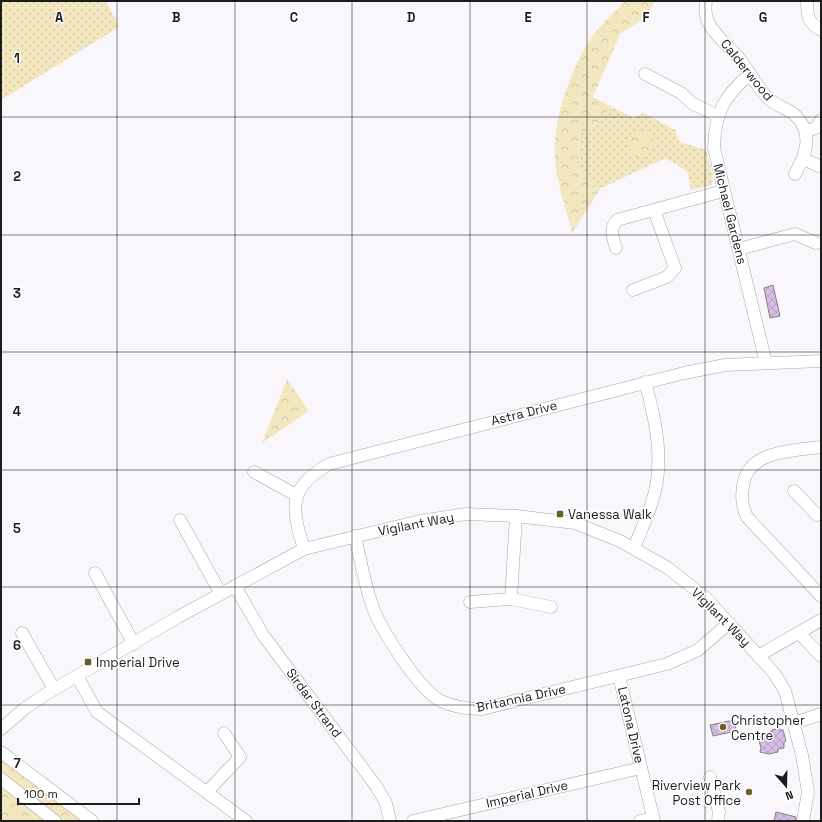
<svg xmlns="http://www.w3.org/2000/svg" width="822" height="822" viewBox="0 0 822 822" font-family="'Space Grotesk',sans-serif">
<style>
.grass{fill:url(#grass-dots)}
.forest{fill:url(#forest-crowns)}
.building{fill:url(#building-cross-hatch);stroke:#858286}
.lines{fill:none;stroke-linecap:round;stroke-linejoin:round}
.minor-casing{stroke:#a9a6aa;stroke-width:13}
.minor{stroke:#fff;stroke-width:12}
.grid{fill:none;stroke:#1c1b1d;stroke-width:1;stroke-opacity:0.55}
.poi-dot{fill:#6c5e2b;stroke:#fff;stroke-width:1.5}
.labels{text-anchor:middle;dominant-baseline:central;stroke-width:3;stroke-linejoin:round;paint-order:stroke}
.street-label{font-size:13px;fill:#1c1b1d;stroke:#fff}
.poi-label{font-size:13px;fill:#1c1b1d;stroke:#fff;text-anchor:start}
.grid-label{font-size:13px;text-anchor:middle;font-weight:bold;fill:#1c1b1d;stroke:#fff;stroke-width:3;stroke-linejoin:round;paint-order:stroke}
</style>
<defs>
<pattern id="grass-dots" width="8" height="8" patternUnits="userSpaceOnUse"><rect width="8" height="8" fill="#f2e7bf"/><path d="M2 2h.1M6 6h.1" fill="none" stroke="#cfc6a4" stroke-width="1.8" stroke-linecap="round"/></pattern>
<pattern id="forest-crowns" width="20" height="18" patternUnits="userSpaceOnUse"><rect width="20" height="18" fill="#f2e7bf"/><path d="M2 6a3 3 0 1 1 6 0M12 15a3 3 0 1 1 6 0" fill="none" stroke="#cfc6a4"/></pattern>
<pattern id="building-cross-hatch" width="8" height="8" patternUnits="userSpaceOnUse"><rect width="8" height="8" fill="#d7bde5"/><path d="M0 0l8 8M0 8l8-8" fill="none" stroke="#b8a2c4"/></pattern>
</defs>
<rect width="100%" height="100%" fill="#faf7fc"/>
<!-- grass -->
<g class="grass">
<polygon points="1,1 106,1 119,27 1,100"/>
<polygon points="610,106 634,118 644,113 675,130 680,142 706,150 713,176 712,185 691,190 687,171 666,158 601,188 593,189 578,166 579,133 601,121"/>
</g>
<!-- forest -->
<g class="forest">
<path d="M625,1H655L647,17L620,34L593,97L610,106L601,121L579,133L578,166L592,179L594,189L601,188L572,233C566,208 557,184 555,158C552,122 571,67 592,37C601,24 614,13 625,1Z"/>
<polygon points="633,133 648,133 657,142 652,152 636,157 627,147"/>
<polygon points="287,379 309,411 262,443"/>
<polygon points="1,758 83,821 1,821"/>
</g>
<!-- building -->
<g class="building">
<polygon points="773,285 780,316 770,318 764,288"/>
<polygon points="734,720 736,731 713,736 710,725"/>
<polygon points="779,728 780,730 783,730 786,741 784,742 784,748 778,749 778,752 769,754 760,752 761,748 758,737 766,736 772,730"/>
<polygon points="776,812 796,817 796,821 774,821"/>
</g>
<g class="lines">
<defs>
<g id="minor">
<path d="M706,1C705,8 705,15 708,22C714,35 729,46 738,57C749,70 755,85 767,97C775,106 787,108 795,115C814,133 806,155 795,174"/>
<path d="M807,1C807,15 808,23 821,30"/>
<polyline points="645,74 681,93 693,104 718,116"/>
<path d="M750,74C723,97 715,113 714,148L766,363"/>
<polyline points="806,131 816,128 821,120"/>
<polyline points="804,159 821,167"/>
<path d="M616,248C613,238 609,229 617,220L723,191"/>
<polyline points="739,249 795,234 816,243"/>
<polyline points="633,290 667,277 675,268 654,210"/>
<path d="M821,447C793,451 746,450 743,487C741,499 742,507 747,517L821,596"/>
<polyline points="254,472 296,495"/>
<polyline points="794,491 817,515 821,513"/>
<polyline points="180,520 221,594"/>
<path d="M355,536C360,558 364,581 371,602C378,626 419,690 441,701C454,707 468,709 482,709L667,664L698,650L729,623"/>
<path d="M634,548C640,533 647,518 652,502C665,464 656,420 645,382"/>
<path d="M304,549C291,507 288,488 329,464L684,373L725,365L821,361"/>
<polyline points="95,573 134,644"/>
<polyline points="235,586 263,635 376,786 386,803 390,821"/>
<polyline points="511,599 516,516"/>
<polyline points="470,602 511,599 551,607"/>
<polyline points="22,633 54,689"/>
<polyline points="799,633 821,656"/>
<polyline points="758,656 821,620"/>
<polyline points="77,676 97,712 246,821"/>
<polyline points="619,676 654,821"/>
<polyline points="794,723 821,714"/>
<polyline points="1,729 24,709 46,694 178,617 304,549 420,521 466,514 516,516 575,523 620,541 668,568 706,598 774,673 785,691 802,755 808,792 803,821"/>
<polyline points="1,752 92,821"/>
<polyline points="710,777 719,812 718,821"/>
<polyline points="1,779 55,821"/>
<polyline points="207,792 240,757 224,733"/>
<polyline points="413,821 641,768"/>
<polyline points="640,821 653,818"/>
</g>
</defs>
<!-- minor casing -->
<use href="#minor" class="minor-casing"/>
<!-- minor -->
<use href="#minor" class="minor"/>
</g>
<!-- grid -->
<path class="grid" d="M117,1V821M235,1V821M352,1V821M470,1V821M587,1V821M705,1V821M1,117H821M1,235H821M1,352H821M1,470H821M1,587H821M1,705H821"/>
<!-- markers -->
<g class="poi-dot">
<rect x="556" y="510" width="8" height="8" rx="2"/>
<rect x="84" y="658" width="8" height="8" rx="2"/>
<circle cx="723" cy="727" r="4"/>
<circle cx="749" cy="792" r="4"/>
</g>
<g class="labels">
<!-- street labels -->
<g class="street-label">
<text transform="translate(747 70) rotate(51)">Calderwood</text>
<text transform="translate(730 214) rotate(76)">Michael Gardens</text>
<text transform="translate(524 413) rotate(-14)">Astra Drive</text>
<text transform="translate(416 524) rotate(-11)">Vigilant Way</text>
<text transform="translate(721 617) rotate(45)">Vigilant Way</text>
<text transform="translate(521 698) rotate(-12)">Britannia Drive</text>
<text transform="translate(314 703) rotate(53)">Sirdar Strand</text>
<text transform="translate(631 725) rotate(77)">Latona Drive</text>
<text transform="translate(527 794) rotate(-13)">Imperial Drive</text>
</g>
<!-- poi labels -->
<g class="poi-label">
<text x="568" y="514">Vanessa Walk</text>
<text x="96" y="662">Imperial Drive</text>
<text x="731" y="720">Christopher<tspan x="731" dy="15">Centre</tspan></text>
<text x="741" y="785" text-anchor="end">Riverview Park<tspan x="741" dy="15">Post Office</tspan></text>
</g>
</g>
<g class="grid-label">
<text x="59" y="22">A</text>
<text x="176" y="22">B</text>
<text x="294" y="22">C</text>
<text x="411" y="22">D</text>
<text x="528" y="22">E</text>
<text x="646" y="22">F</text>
<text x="763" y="22">G</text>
<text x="17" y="63">1</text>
<text x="17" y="181">2</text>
<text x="17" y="298">3</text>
<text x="17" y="416">4</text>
<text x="17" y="533">5</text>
<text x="17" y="650">6</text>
<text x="17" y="768">7</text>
</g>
<!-- border -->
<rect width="822" height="822" fill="none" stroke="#1c1b1d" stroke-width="4"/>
<!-- north arrow -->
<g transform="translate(786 786) rotate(160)" stroke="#ffffff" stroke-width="3" paint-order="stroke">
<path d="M0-3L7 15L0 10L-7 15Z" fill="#1c1b1d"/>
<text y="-6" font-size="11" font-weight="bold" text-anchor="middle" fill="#1c1b1d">N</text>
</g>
<!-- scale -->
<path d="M18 798v6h121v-6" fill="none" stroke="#1c1b1d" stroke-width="2"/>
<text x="24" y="798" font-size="12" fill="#1c1b1d" stroke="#ffffff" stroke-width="3" paint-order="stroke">100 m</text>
</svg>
